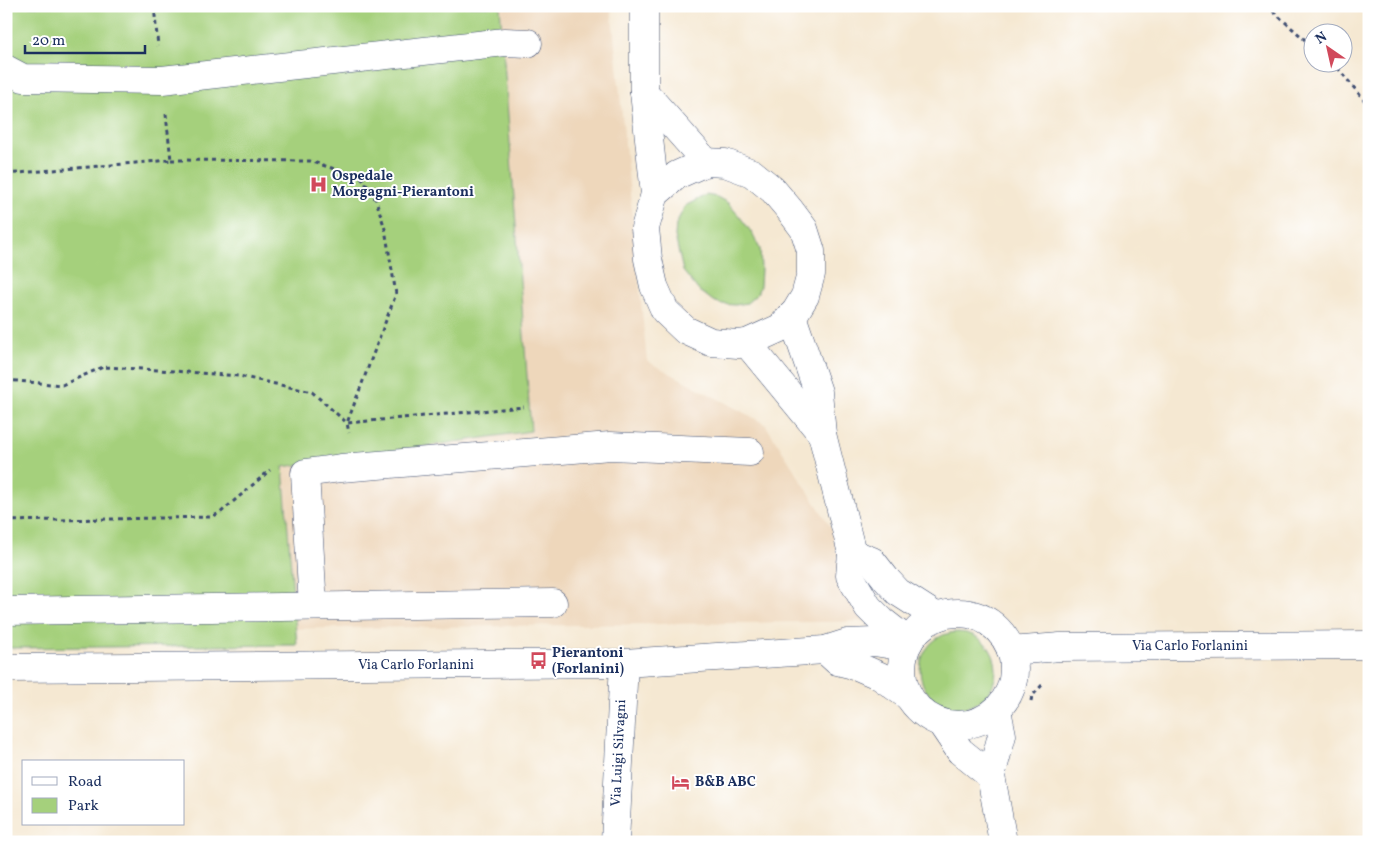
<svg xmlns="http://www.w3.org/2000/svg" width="1375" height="848" viewBox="0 0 1375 848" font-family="Vollkorn,serif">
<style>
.built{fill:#eed7bb}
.green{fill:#a5d07c;stroke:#60806d}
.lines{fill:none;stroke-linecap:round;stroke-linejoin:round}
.minor-casing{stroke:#3c4b6f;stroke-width:29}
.path{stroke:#3c4b6f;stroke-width:3;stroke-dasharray:4 4;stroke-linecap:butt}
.minor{stroke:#fff;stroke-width:28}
.labels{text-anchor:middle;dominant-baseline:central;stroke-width:4;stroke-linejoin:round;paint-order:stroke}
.poi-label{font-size:14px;font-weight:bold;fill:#1b2f5e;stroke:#fff;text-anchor:start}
.street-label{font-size:14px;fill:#1b2f5e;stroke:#fff}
</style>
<rect width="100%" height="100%" fill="#fff"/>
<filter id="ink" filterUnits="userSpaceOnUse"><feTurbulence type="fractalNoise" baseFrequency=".02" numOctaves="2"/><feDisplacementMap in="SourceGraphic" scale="10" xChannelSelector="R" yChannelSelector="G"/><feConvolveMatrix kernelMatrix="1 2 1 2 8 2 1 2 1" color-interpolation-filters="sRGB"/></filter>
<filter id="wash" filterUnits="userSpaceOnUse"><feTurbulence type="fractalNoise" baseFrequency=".0096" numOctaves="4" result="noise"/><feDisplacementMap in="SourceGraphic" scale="20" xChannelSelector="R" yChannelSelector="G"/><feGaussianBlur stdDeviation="1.12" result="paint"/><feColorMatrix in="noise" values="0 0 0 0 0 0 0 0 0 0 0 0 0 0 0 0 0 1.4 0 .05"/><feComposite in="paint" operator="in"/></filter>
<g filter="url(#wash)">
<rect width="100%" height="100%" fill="#f5e8d2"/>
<!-- built -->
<polygon class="built" points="6,6 611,6 647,361 765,424 891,621 113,631"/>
<!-- green -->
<g class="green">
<polygon points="6,6 500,6 531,431 283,467 297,645 6,648"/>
<polygon points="706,195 717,197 728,203 740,217 752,233 760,249 761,269 760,286 757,294 747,303 735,305 722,304 713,301 704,294 699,291 683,271 675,236 676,224 685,206"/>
<circle cx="958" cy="670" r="38"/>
</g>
</g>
<g filter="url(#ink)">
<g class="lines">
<defs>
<g id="minor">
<polyline points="644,6 644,92 655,194"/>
<polyline points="6,69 23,78 162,80 505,42 528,43"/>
<polyline points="644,92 706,162"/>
<polygon points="706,162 725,163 752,173 773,190 789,209 804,229 811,251 811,274 805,296 796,311 780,328 747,343 738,344 711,342 685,330 665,311 654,286 648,259 645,228 655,194 677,175"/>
<polyline points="792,316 818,392 822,434 852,553 850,576 868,607 882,621 909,642"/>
<polyline points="747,343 822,434"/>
<polyline points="852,553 872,561 886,579 898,592 937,617"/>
<polyline points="313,606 305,473 341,468 610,446 750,452"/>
<polyline points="6,611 553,603"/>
<circle cx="958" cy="669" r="56"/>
<polyline points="825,650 837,661 857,666 880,676 908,696"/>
<polyline points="1011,651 1060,647 1369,645"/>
<polyline points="6,668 624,663 825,650 847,643 874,642 906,647"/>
<polyline points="997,710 1002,735 991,776 1003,842"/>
<polyline points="941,723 960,751 991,776"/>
<polyline points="615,842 624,663"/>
</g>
</defs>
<!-- minor casing -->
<use href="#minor" class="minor-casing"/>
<!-- path -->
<g class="path">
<polyline points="154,6 158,46"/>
<polyline points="1267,6 1312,46"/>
<polyline points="1332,62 1337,67 1369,106"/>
<polyline points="171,160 310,161 362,178 376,200 385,229 396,294 347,423 349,433"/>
<polyline points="6,174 171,160 166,114"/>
<polyline points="6,380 62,385 103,367 160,370 239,376 312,392 347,423 524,407"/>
<polyline points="6,521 211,517 220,513 270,470"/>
<polyline points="1031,701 1032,696 1043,684"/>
</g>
<!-- minor -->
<use href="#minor" class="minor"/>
</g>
</g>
<!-- icons -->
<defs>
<symbol id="hospital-bare" viewBox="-9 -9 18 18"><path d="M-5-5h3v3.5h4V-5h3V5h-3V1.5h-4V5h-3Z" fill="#d1495b" stroke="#fff" stroke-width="2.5" paint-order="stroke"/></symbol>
<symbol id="bus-bare" viewBox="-9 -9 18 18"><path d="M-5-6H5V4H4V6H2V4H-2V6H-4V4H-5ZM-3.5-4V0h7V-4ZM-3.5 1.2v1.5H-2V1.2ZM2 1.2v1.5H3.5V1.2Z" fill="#d1495b" stroke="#fff" stroke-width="2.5" paint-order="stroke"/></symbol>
<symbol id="hotel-bare" viewBox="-9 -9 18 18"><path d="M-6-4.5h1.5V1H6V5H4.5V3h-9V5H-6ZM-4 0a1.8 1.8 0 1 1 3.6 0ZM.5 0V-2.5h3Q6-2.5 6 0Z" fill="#d1495b" stroke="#fff" stroke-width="2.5" paint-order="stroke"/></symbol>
</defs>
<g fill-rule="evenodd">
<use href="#hospital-bare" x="306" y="172" width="25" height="25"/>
<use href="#bus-bare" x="526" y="648" width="25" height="25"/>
<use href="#hotel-bare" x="668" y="770" width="25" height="25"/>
</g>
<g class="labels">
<!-- poi labels -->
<g class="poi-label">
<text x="332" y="176">Ospedale<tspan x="332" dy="16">Morgagni-Pierantoni</tspan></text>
<text x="552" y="653">Pierantoni<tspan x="552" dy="16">(Forlanini)</tspan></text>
<text x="695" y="782">B&amp;B ABC</text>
</g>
<!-- street labels -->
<g class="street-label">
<text x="1190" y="646">Via Carlo Forlanini</text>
<text x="416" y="665">Via Carlo Forlanini</text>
<text transform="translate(619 753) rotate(-87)">Via Luigi Silvagni</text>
</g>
</g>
<!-- margin -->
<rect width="1375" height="848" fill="none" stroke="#fff" stroke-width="25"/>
<!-- legend -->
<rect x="22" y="760" width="162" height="65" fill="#ffffff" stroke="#a4acbf"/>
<rect x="32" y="777" width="25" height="8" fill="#ffffff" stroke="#a4acbf"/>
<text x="68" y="786" font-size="15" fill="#1b2f5e">Road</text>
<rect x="32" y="798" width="25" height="15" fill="#a5d07c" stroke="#a4acbf"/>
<text x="68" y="810" font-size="15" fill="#1b2f5e">Park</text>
<!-- north arrow -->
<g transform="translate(1328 48) rotate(326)"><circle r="24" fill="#ffffff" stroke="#a4acbf"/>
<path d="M0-4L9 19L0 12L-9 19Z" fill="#d1495b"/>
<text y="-8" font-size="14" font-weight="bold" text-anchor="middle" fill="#1b2f5e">N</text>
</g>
<!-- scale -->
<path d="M25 45v8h120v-8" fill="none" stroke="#1b2f5e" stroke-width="2.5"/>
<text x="32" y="45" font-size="15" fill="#1b2f5e" stroke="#ffffff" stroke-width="4" paint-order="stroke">20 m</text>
</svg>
